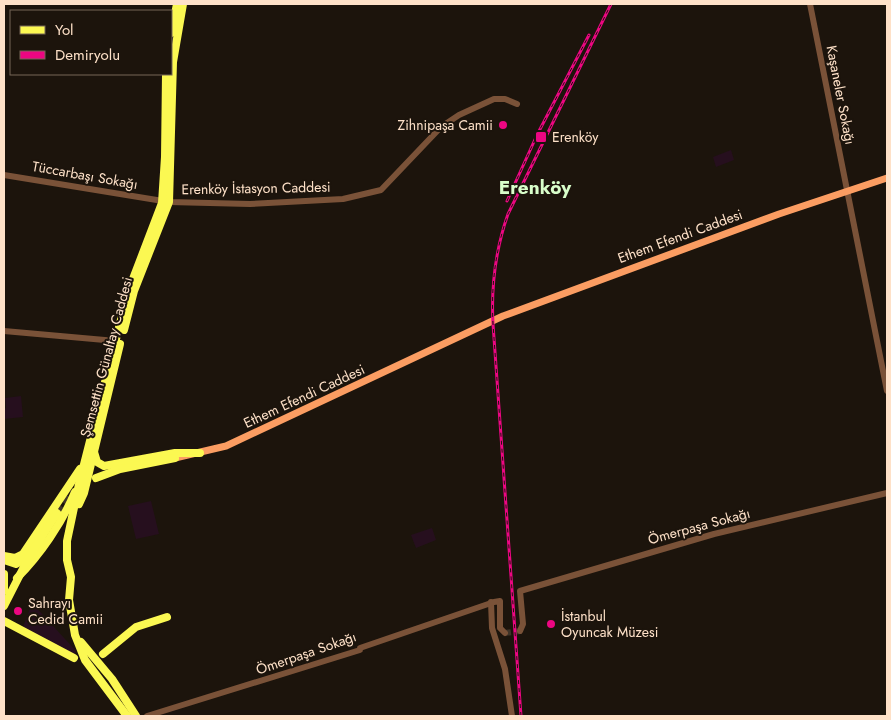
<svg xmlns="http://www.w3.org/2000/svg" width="891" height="720" viewBox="0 0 891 720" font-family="Jost,sans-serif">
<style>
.green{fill:#260f1e}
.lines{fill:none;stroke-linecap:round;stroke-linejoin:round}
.tertiary-tunnel{stroke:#3e3328;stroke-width:6;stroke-dasharray:6 3;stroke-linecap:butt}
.primary-tunnel{stroke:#3e3328;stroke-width:8;stroke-dasharray:8 4;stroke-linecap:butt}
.tertiary{stroke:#7a5238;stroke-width:6}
.secondary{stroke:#fb9d62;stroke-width:7}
.primary{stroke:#fbf852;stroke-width:8}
.rail-casing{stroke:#ec0682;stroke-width:3}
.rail{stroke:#1c140c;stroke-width:1;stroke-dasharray:4;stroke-linecap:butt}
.poi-dot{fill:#ec0682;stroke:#1c140c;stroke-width:2}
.labels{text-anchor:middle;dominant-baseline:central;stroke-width:4;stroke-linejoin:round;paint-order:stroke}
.street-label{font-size:14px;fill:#fee1c8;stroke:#1c140c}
.poi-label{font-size:14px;fill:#fee1c8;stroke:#1c140c;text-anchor:start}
.district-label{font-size:19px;font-weight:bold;fill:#d8feca;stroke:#1c140c}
</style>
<rect width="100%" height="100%" fill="#1c140c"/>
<!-- green -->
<g class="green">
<polygon points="731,150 734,160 716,167 713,157"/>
<polygon points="21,396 23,417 4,419 4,409 6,408 5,398"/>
<polygon points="151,501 159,534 136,539 128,506"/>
<polygon points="432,528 436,540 416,548 411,535"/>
<polygon points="32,603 76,651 74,656 23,627"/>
</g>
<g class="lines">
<!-- tertiary-tunnel -->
<polyline class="tertiary-tunnel" points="505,633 520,631"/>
<!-- primary-tunnel -->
<polyline class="primary-tunnel" points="57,513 74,493"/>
<!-- tertiary -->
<g class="tertiary">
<polyline points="810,4 887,391"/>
<polyline points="4,175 169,202 250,204 343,199 381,190 441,127 459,115 494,99 505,99 517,104"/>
<polyline points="4,331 116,341"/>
<polyline points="491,602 492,628 505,669 512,716"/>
<polyline points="520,631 523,624 520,591 714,534 887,493"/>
<polyline points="147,716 360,650 360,648 494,602 500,601 500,628 505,633"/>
</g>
<!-- secondary -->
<polyline class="secondary" points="175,458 226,446 503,316 779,214 887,178"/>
<!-- primary -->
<g class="primary">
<polyline points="171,33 177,4"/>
<polyline points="124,330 134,291 169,202 173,62 183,4"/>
<polyline points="94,452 97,462 104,466 175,453 200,453"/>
<polyline points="96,478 120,469 175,458"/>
<polyline points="79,504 84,493 120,344"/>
<polyline points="4,556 15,558 23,554 80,469"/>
<polyline points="4,560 16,564 27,558"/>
<polyline points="4,574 4,591"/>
<path d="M17,578C40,555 62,523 75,492"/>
<polyline points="4,606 30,555 57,513"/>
<polyline points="4,621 74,658"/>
<polyline points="81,642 112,679 136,716"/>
<polyline points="103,654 136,627 167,617"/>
<polyline points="127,716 85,660 75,635 69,600 71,577 67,560 67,541 79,484 128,292 162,203 165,157 166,74"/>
</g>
<defs>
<g id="rail">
<polyline points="507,201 537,135 589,35"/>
<path d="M521,716L493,324C491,286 495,251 508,214L611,4"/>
</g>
</defs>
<!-- rail casing -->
<use href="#rail" class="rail-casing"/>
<!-- rail -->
<use href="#rail" class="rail"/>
</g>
<!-- markers -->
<g class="poi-dot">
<circle cx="503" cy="125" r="5"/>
<rect x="535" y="131" width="12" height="12" rx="2.5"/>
<circle cx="18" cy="611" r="5"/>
<circle cx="551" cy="624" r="5"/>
</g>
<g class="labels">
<!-- street labels -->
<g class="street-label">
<text transform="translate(841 95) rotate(79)">Kaşaneler Sokağı</text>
<text transform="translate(85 175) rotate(10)">Tüccarbaşı Sokağı</text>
<text transform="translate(256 188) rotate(-1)">Erenköy İstasyon Caddesi</text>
<text transform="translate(680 236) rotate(-20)">Ethem Efendi Caddesi</text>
<text transform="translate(106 357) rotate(-75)">Şemsettin Günaltay Caddesi</text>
<text transform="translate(304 396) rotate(-25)">Ethem Efendi Caddesi</text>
<text transform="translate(699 526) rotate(-15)">Ömerpaşa Sokağı</text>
<text transform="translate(306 653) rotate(-19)">Ömerpaşa Sokağı</text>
</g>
<!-- poi labels -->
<g class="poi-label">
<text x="493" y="125" text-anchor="end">Zihnipaşa Camii</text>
<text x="552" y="137">Erenköy</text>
<text x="28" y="603">Sahrayı<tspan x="28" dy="16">Cedid Camii</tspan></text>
<text x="561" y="616">İstanbul<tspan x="561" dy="16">Oyuncak Müzesi</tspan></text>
</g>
<!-- district labels -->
<g class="district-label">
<text x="535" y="187">Erenköy</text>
</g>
</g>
<!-- border -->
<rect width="891" height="720" fill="none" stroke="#fee1c8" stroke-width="10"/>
<!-- legend -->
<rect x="10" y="10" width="162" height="65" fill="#1c140c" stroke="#766657"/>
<rect x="20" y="26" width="25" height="8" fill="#fbf852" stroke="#766657"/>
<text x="55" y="35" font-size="15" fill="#fee1c8">Yol</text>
<rect x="20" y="51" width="25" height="8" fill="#ec0682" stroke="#766657"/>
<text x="55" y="60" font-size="15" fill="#fee1c8">Demiryolu</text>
</svg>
